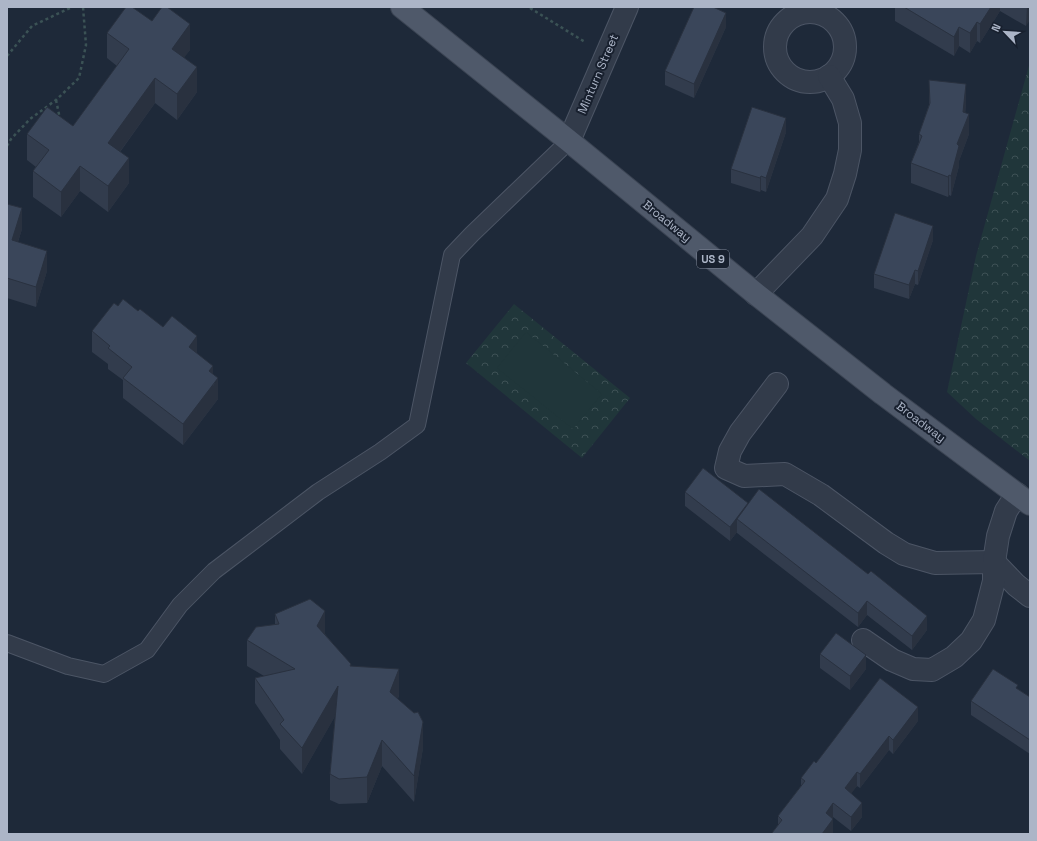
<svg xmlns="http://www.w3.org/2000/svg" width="1037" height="841" viewBox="0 0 1037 841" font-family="'Space Grotesk',sans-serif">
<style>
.park{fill:url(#park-crowns)}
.garden{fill:#20363a}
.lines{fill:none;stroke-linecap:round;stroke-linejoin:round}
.service-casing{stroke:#4c5565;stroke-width:18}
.minor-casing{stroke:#4c5565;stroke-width:24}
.primary-casing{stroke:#3b4453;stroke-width:24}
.path{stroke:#3b5255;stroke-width:2.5;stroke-dasharray:3 3;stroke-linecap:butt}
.service{stroke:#323b4a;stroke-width:16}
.minor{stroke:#323b4a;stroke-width:22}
.primary{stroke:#4f596a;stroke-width:22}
.wall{fill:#323c4d}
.shaded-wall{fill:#29313f}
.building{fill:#3a465a;stroke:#29313f}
.labels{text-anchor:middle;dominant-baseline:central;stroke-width:4;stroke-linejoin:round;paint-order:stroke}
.shield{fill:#18202e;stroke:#808899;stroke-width:1}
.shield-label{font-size:11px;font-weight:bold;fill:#acb5c7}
.street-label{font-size:12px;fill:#acb5c7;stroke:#18202e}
</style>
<defs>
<pattern id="park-crowns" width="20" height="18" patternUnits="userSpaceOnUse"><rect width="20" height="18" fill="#20363a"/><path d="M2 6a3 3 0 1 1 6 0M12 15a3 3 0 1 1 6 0" fill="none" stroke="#3e5155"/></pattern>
</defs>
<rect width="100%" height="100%" fill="#1e2939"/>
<!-- park -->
<g class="park">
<polygon points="1030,62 1030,461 976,419 947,392 976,256"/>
<polygon points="514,304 630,398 582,458 466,363"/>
</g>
<!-- garden -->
<polygon class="garden" points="526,332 602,394 573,429 497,368"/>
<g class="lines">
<defs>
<polyline id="service" points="7,643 68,666 104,674 147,650 180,605 214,571 318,492 380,452 417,425 452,255 472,234 569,141"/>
<g id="minor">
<circle cx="810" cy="47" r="35"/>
<polyline points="569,141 627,7"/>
<polyline points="756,294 812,236 837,199 845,174 850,150 850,123 843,99 829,76"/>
<polyline points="777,384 740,433 730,451 726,468 744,476 785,474 821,495 886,543 904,554 935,563 994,562 1016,585 1030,596"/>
<polyline points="863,640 892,660 913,669 932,670 954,657 971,641 984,620 994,581 994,562 998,536 1006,511 1017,494"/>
</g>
<polyline id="primary" points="402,7 569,141 756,294 883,394 1030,504"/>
</defs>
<!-- service casing -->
<use href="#service" class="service-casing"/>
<!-- minor casing -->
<use href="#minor" class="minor-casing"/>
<!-- primary casing -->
<use href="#primary" class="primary-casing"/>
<!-- path -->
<g class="path">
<polyline points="530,8 585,42"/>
<polyline points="7,56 32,26 72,7"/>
<polyline points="56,100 60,119"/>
<polyline points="7,146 11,139 30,119 56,100 79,78 86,45 83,7"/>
</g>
<!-- service -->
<use href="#service" class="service"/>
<!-- minor -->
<use href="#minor" class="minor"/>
<!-- primary -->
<use href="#primary" class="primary"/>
</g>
<!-- wall -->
<g class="wall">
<polygon points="895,7 1030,7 1026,26 1000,11 980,43 977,41 970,53 959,46 954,56 895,21"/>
<polygon points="726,27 694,98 665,85 665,71"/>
<polygon points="107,33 190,50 184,57 197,92 177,120 155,103 120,152 129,183 108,212 80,191 61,217 33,197 33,171 36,167 27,160 27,134 73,126 117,66 107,58"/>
<polygon points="929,80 966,104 965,113 969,134 959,161 959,166 951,196 949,195 948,197 911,183 911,163 919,142 919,134 929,105"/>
<polygon points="786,132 766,192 761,190 760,192 731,183 731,169"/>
<polygon points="7,204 22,229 18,242 47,271 36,307 7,298"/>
<polygon points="933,240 918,285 915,284 909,299 874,288 874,274"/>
<polygon points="118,306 138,311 197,354 213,374 218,399 183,445 123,398 123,380 108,369 108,364 92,352 92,331"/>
<polygon points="685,492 748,503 927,630 912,650 867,615 858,627 737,533 737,532 730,541 685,506"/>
<polygon points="275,614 325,634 351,666 399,695 398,699 423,748 414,802 382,766 367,803 339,804 330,800 330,774 335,716 302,774 280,749 280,740 255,703 255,678 264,676 247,666 247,640 275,624"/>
<polygon points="820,654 866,669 850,690 820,668"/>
<polygon points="1018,689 1030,697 1030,754 971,715 971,701"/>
<polygon points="918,721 893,754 889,750 860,788 857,786 851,793 862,817 851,831 833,817 832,818 833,833 833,834 772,834 772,833 778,825 778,816 801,786 801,778 816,763"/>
</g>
<!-- shaded-wall -->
<g class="shaded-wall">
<polygon points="991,7 1000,7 1000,11 980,43 980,24"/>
<polygon points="1027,7 1030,7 1030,20 1026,26"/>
<polygon points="726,13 726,27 694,98 694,84"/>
<polygon points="977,22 977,41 970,53 970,33"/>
<polygon points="190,24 190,50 172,74 172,49"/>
<polygon points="959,27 959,46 954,56 954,37"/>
<polygon points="197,67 197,92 177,120 177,94"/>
<polygon points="155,78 155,103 108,168 108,143"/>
<polygon points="966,84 966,104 964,128 969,114 969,134 959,161 959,166 951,196 951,176 963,112"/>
<polygon points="786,118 786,132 766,192 766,178"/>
<polygon points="129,158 129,183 108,212 108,186"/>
<polygon points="80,166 80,191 61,217 61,192"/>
<polygon points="949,175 949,195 948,197 948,177"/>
<polygon points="761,176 761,190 760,192 760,178"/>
<polygon points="22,208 22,229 12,260 12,240"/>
<polygon points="933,226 933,240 918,285 918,271"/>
<polygon points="47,251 47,271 36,307 36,287"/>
<polygon points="915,270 915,284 909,299 909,285"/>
<polygon points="197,336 197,356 189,347"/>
<polygon points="213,366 213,386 218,378 218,399 183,445 183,424 209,371"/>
<polygon points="748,503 737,519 737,532 730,541 730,527"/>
<polygon points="867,601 867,615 858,627 858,613"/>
<polygon points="325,611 325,637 317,626"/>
<polygon points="927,616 927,630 912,650 912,636"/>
<polygon points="866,655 866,669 850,690 850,676"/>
<polygon points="399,669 399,695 390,717 390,692"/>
<polygon points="338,686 338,711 302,774 302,748"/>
<polygon points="918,707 918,721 893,754 893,740"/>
<polygon points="423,722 423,748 414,802 414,776"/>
<polygon points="889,736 889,750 860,788 860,774"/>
<polygon points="382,740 382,766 367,803 367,777"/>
<polygon points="857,772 857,786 845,802 845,788"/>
<polygon points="833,803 833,817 826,827 826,813"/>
<polygon points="862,803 862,817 851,831 851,817"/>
<polygon points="833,819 833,834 822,834"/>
</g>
<!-- building -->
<g class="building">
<polygon points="126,7 132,7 152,21 162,7 167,7 190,24 172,49 197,67 177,94 155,78 108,143 129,158 108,186 80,166 61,192 33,171 49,150 27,134 47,107 73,126 129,49 107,33"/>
<polygon points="694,7 713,7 726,13 694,84 665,71"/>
<polygon points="904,7 991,7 980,24 977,22 970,33 959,27 954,37"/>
<polygon points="929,80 966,84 963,112 969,114 957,144 959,146 951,176 949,175 948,177 911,163 922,136 919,134 930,103"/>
<polygon points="752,107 786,118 766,178 761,176 760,178 731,169"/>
<polygon points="7,204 22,208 12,240 47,251 36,287 7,278"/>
<polygon points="895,213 933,226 918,271 915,270 909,285 874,274"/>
<polygon points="123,299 138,311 140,309 163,327 172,316 197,336 189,347 213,366 209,371 218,378 183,424 123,378 132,367 108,348 110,346 92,331 114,303 118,306"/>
<polygon points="703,468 748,503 730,527 685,492"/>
<polygon points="759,489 868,574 871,571 927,616 912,636 867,601 858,613 737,519"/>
<polygon points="310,599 325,611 317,626 351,664 350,666 399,669 390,692 414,713 418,712 423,722 414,776 382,740 367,777 339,779 330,774 338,686 302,748 280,724 284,720 255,678 295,669 247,640 256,627 279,624 275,614"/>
<polygon points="836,633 866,655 850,676 820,654"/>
<polygon points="993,669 1018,685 1016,688 1030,697 1030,740 971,701"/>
<polygon points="880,678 918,707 893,740 889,736 860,774 857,772 845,788 862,803 851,817 833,803 826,813 833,819 822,834 774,834 772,833 782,820 778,816 805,781 801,778 814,761 816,763 832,742"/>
</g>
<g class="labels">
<!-- shield labels -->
<rect class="shield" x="697" y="250" width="32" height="18" rx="3"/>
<g class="shield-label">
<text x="713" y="259">US 9</text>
</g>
<!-- street labels -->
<g class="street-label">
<text transform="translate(598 74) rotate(-67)">Minturn Street</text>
<text transform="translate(667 221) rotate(39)">Broadway</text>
<text transform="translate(921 422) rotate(37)">Broadway</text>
</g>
</g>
<!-- border -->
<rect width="1037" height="841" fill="none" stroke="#acb5c7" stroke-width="16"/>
<!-- north arrow -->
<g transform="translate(1005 32) rotate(295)" stroke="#18202e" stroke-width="3" paint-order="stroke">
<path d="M0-3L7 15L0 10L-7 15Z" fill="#acb5c7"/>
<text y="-6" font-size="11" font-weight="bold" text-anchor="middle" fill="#acb5c7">N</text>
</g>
</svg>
